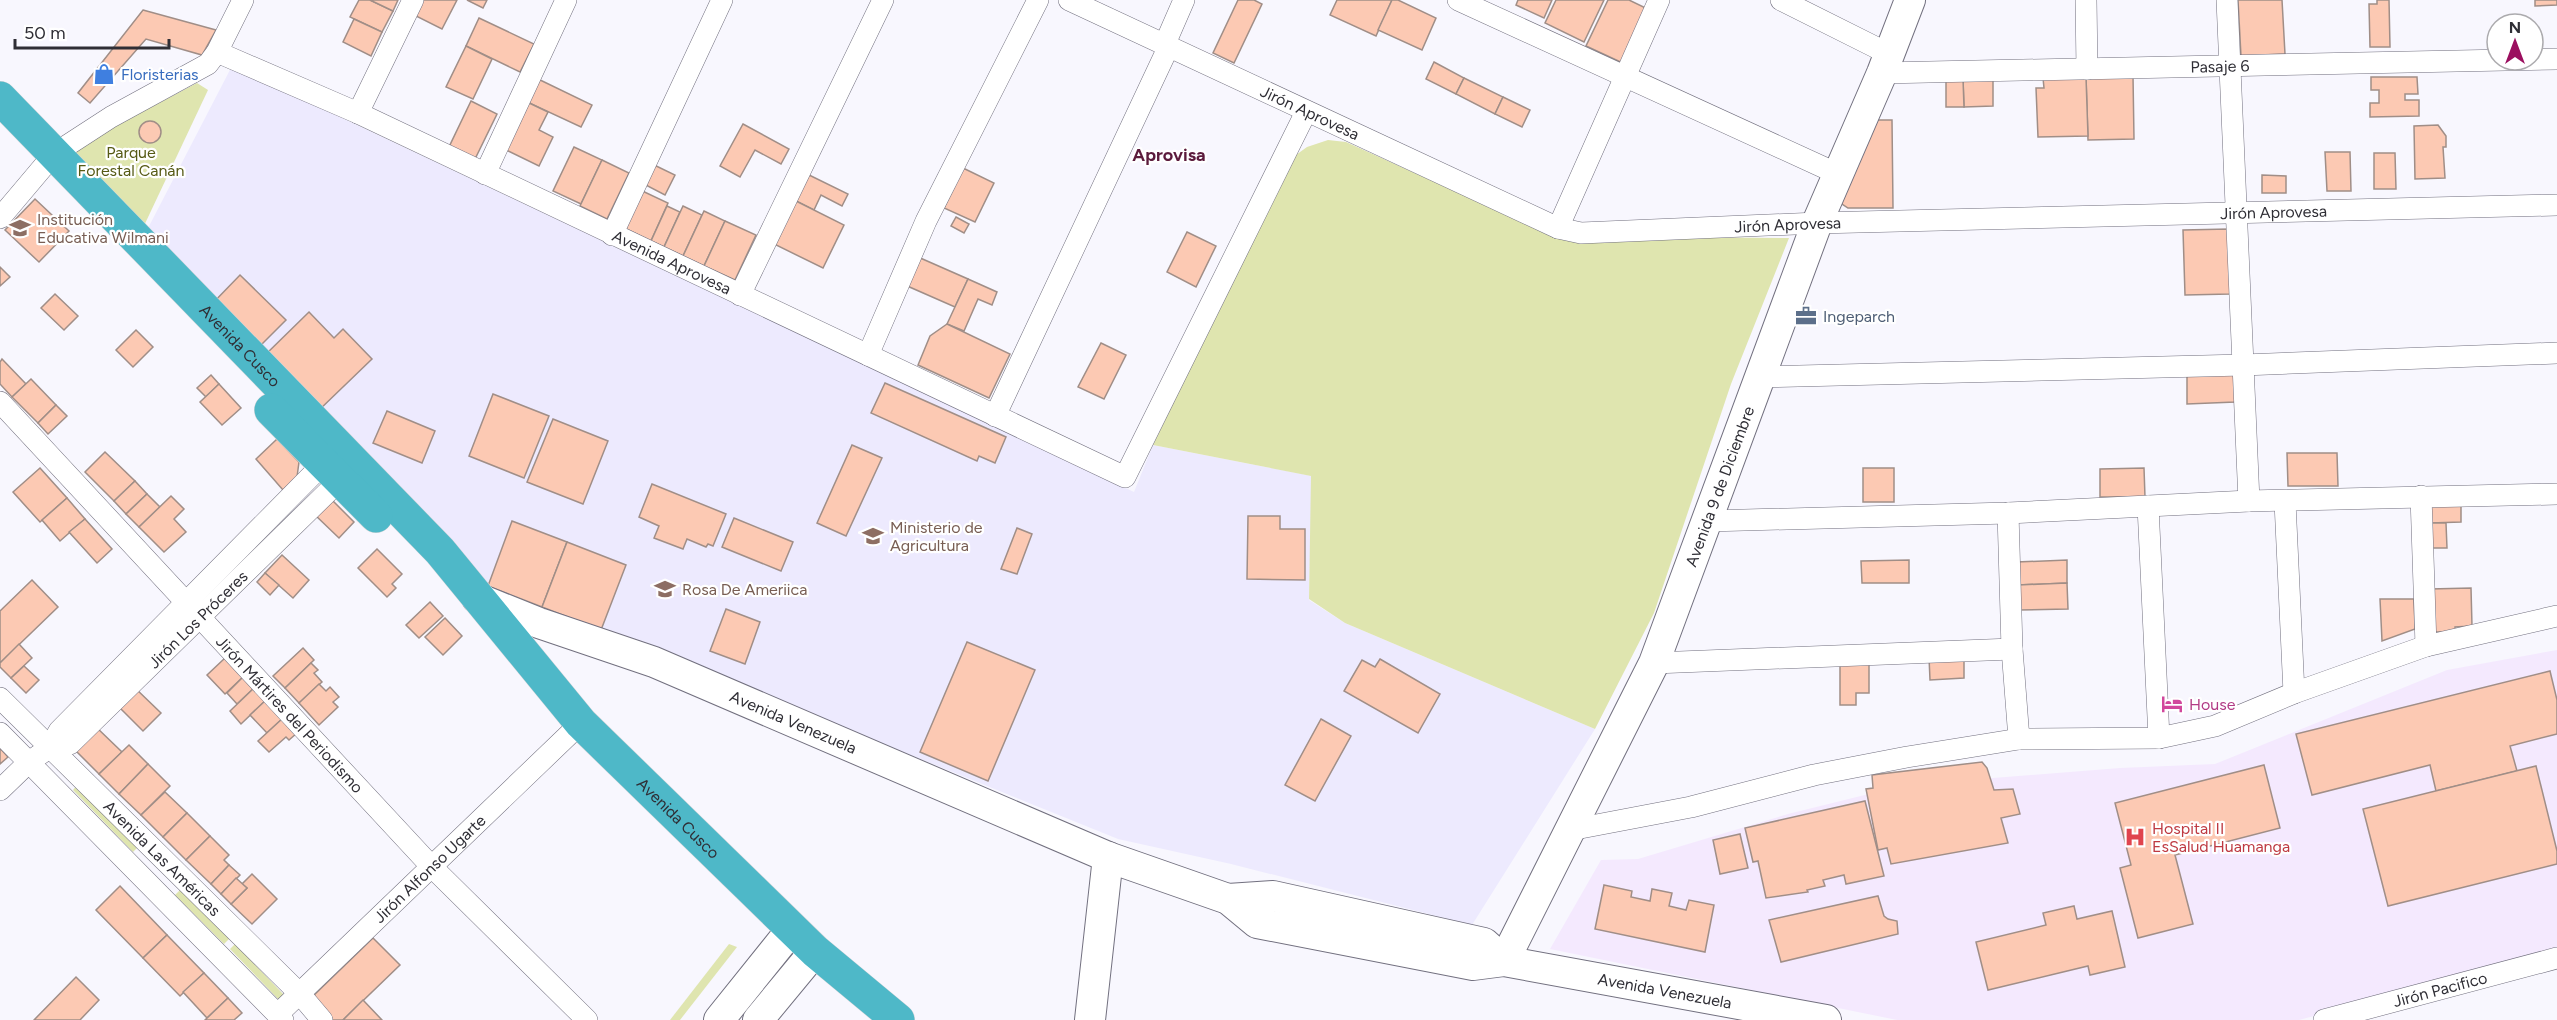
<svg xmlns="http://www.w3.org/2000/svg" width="2557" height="1020" viewBox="0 0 2557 1020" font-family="Figtree,sans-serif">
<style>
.built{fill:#edeafe}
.medical{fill:#f4e9fe}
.green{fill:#dfe5af}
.building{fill:#fcc9b3;stroke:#a08e87;stroke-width:1.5}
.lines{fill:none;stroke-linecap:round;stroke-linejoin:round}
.street-casing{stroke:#72707f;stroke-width:22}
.secondary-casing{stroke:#72707f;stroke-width:32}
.highway-casing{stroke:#d5d5d7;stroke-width:34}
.street{stroke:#fff;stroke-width:21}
.secondary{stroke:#fff;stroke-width:30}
.highway{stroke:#4eb8c8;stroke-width:33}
.labels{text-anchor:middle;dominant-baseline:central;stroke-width:4.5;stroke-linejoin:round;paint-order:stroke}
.street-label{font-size:16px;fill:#2f2e35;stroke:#fff}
.shop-label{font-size:16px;fill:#366cbe;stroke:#fff;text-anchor:start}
.park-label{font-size:16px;fill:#565a15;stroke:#fff}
.education-label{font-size:16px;fill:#785e54;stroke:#fff;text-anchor:start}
.service-label{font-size:16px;fill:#4e5e75;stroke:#fff;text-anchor:start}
.hotel-label{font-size:16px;fill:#b23c85;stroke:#fff;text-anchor:start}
.health-label{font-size:16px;fill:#be3a42;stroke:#fff;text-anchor:start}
.neighbourhood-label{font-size:18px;font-weight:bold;fill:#5c1c3c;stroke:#fff}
</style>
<rect width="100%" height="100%" fill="#f8f7fe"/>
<!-- built -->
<polygon class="built" points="232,66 1134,492 1153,445 1312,476 1309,600 1345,623 1595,729 1472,925 1231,864 1118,839 476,579 146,232"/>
<!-- medical -->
<polygon class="medical" points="2557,650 2557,951 2299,1020 1897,1020 1550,949 1601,860 1638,859 1788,814 1905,785 2120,768 2215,764 2447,670"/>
<!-- green -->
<g class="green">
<polygon points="197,83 208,90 142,230 66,152"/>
<polygon points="1328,140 1346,142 1554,236 1789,238 1731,384 1654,613 1595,729 1345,623 1309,599 1311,476 1153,445 1289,160 1307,147"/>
<polygon points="77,785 139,846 133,852 73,790"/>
<polygon points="181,889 230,938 224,944 175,895"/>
<polygon points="235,944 286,997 281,1002 230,949"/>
<polygon points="729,944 737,947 680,1020 670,1020"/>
</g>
<!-- building -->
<g class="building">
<polygon points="359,0 370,0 393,11 382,32 350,17"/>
<polygon points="370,0 398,0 393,11"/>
<polygon points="419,0 457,0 442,29 412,14"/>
<polygon points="467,0 487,0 483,8"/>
<polygon points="1238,0 1254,0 1262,4 1234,63 1213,53"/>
<polygon points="1337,0 1392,0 1376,36 1330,15"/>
<polygon points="1392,0 1398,0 1436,18 1422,50 1378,30"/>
<polygon points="1518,0 1552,0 1544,18 1516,5"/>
<polygon points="1556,0 1604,0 1584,42 1545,23"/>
<polygon points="1608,0 1629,0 1652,11 1627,65 1586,46"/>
<polygon points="2238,0 2282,0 2285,54 2241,56"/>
<polygon points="2377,0 2389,0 2390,47 2370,47 2369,4 2377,4"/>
<polygon points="2535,0 2557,0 2557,5 2535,6"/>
<polygon points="143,10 216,30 202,55 146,39 90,103 78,93"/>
<polygon points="479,18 534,44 520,72 466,46"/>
<polygon points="354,19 382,32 371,56 343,42"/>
<polygon points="466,46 492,59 473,99 446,87"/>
<polygon points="1434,62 1464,78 1456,94 1426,79"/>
<polygon points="2133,76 2134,139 2088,140 2086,77"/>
<polygon points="2086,77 2088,136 2038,137 2036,88 2044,88 2043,78"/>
<polygon points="2371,77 2417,77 2418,94 2405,94 2405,100 2419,100 2419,116 2370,117 2370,103 2379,103 2379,90 2371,90"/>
<polygon points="536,78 592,105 581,127 525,101"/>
<polygon points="1464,78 1503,97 1495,114 1456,94"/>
<polygon points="1993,78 1993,106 1964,107 1963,79"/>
<polygon points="1946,79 1963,79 1964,107 1946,107"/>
<polygon points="1503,97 1530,110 1522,127 1495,114"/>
<polygon points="471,101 497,114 475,159 449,147"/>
<polygon points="525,101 548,112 539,130 553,137 539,166 502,148"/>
<polygon points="1872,120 1892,120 1893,208 1848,208 1842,204 1842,199"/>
<circle cx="150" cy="132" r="11"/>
<polygon points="743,124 789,149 781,164 755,150 740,177 720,166"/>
<polygon points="2438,125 2446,136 2446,147 2443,147 2445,178 2415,179 2414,126"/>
<polygon points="574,147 602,160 581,204 553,191"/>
<polygon points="2325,152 2350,152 2351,191 2327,191"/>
<polygon points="2374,153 2395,153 2396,189 2374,189"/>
<polygon points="602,160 629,173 607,219 580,206"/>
<polygon points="648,162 675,175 665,195 638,181"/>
<polygon points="963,168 994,183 975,222 944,208"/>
<polygon points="805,173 848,194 842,206 821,195 814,210 792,199"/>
<polygon points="2262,175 2286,176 2286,193 2262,193"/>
<polygon points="636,188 668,203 651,241 618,225"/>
<polygon points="35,199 69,231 39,262 5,230"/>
<polygon points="792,199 844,225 823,268 770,242"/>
<polygon points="667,206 680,212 664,247 651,241"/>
<polygon points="683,206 702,215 683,256 664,247"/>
<polygon points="704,211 725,221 704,266 683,256"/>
<polygon points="956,217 969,224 964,233 951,226"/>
<polygon points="725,221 756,235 735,280 704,266"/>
<polygon points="2229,229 2230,294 2185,295 2183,230"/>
<polygon points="1187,232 1216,246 1196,287 1167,272"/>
<polygon points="918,257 968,279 955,307 905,285"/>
<polygon points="0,267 10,277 0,286"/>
<polygon points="240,275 286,320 255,351 210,306"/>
<polygon points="968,279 997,292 992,305 978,299 964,331 947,324"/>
<polygon points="55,294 78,316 64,330 41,308"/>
<polygon points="309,312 334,338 343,329 372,359 316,413 262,358"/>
<polygon points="947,324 1010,354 989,398 918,365 930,336"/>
<polygon points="136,330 153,347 133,367 116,350"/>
<polygon points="1101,343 1126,355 1104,399 1078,387"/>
<polygon points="2,359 26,384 12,397 0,384 0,362"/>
<polygon points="2235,373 2235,402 2187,404 2187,374"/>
<polygon points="211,375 219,384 206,397 197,388"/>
<polygon points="31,379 56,405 38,423 12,397"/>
<polygon points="885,383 1006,437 995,463 979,456 977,461 871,413"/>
<polygon points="219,384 241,408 222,425 200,402"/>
<polygon points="493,394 549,416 524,478 469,456"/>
<polygon points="56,405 67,416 48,434 38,423"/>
<polygon points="387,411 435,431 422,463 373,443"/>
<polygon points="553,419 608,441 583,504 527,482"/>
<polygon points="277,439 299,462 297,477 283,490 256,459"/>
<polygon points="852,445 882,458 846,536 817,523"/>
<polygon points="105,452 135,481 114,501 85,472"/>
<polygon points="2287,453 2337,453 2338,486 2288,486"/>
<polygon points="40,468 67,498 40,522 13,492"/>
<rect x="1863" y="468" width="31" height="34"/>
<polygon points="2144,468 2145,497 2100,497 2100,469"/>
<polygon points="135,481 147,494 126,514 114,501"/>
<polygon points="652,484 726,514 713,546 708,544 706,547 687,539 683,549 654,538 659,526 639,517"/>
<polygon points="147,494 160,507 139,527 126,514"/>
<polygon points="171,496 184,509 174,519 186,532 164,552 139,527"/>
<polygon points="67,498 85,519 60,541 42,520"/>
<polygon points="330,498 354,522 339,538 314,514"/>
<polygon points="2430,501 2461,501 2461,522 2430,523"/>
<polygon points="1248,516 1280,516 1280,529 1305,529 1305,580 1247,579"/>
<polygon points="734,518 793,542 781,571 722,547"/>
<polygon points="85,519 112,549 97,563 69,532"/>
<polygon points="512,521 567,542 542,607 488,586"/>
<polygon points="2430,523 2446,523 2447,548 2430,548"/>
<polygon points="1017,528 1032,534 1017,574 1001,569"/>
<polygon points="567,542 626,565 601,630 542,607"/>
<polygon points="377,549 402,574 392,584 396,588 387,597 358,568"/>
<polygon points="282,555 309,580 293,598 265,573"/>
<polygon points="1909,560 1909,583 1862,583 1861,561"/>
<polygon points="2067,560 2067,583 2018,585 2017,562"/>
<polygon points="265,573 279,585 270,595 257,582"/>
<polygon points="32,580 58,607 0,663 0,611"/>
<polygon points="2067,583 2068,609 2019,610 2018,585"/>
<polygon points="2471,588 2472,626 2455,627 2455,632 2431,632 2430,589"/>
<polygon points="2380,599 2414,599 2415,629 2382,641"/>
<polygon points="430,602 443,616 419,638 406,625"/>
<polygon points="726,609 760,622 745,664 710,651"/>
<polygon points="445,618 462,636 443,655 425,637"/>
<polygon points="967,642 1035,670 988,781 920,752"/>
<polygon points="19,644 32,658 11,678 0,667 0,663"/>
<polygon points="303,648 314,660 285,688 273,676"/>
<polygon points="1964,656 1964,678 1930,680 1929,657"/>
<polygon points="225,658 243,677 225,694 207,675"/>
<polygon points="1380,659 1440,694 1418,733 1344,691 1362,660 1375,667"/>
<polygon points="1840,662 1869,662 1869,693 1856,693 1856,705 1840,705"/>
<polygon points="311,663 318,670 314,673 322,682 299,703 285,688"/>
<polygon points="24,666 39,680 26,693 11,678"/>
<polygon points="2550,671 2557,700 2557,734 2510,746 2517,771 2436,791 2430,765 2312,795 2296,734"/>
<polygon points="243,677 254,688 237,704 227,693"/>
<polygon points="319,684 326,691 330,687 339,697 333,702 338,707 319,725 299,703"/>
<polygon points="134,687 161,713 143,731 117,705"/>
<polygon points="254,688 266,700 241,724 230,711"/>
<polygon points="266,700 283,718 267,733 250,715"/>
<polygon points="283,718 297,733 289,740 286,737 269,752 258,741"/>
<polygon points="1321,719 1351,736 1315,801 1285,785"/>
<polygon points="95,726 122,752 99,774 73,748"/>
<polygon points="129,745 148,764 119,794 99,774"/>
<polygon points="0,748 8,757 0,764"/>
<polygon points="1982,762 1987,768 1994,790 2013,789 2020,814 2001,818 2008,843 1891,864 1887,848 1878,850 1866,789 1873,788 1872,775"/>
<polygon points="148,764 170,786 141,815 119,794"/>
<polygon points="2264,765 2280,828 2175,855 2193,924 2138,938 2120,868 2131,865 2115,803"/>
<polygon points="2536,766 2557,851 2557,864 2388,906 2363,809"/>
<polygon points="165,792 187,813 163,837 141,815"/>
<polygon points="1865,801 1884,876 1846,884 1844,875 1823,880 1825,886 1807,890 1808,892 1766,898 1758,861 1753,862 1745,828"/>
<polygon points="187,813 210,836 186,860 163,837"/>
<polygon points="1740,834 1748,868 1720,874 1713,840"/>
<polygon points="210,836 229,855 224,860 229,865 211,884 186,860"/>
<polygon points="229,865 240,875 221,894 211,884"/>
<polygon points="252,874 277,899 252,924 231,904 247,888 242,884"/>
<polygon points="236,878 247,888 231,904 221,894"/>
<polygon points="1604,885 1632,891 1631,897 1650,901 1652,889 1672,893 1669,906 1686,910 1689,900 1714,905 1705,952 1595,929"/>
<polygon points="120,886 167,935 143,958 96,910"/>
<polygon points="1878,896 1884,916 1888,919 1897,921 1898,934 1781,962 1769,920"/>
<polygon points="2074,906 2077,919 2112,911 2125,967 2090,975 2088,966 1988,990 1976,942 2046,925 2043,913"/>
<polygon points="167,935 204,973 180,996 143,958"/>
<polygon points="373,938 400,965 343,1020 332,1020 311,998"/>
<polygon points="204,973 228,998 207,1018 183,992"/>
<polygon points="76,977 99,1000 80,1020 34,1020"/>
<polygon points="228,998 242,1013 234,1020 205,1020"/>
<polygon points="363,1000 382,1020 343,1020"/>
</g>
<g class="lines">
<defs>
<g id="street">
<path id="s1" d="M1069,0L1558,228L1581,233L1817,223L2557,205"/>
<polyline points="1458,0 1838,174"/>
<polyline points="1781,0 1889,54"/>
<polyline points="2086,0 2087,69"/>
<polyline points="2227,0 2249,501"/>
<polyline points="1164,46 1184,0"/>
<path id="s2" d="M217,52L358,113L1125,477L1306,112"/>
<path id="s3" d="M1882,73L2557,59"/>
<polyline points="358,113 413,0"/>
<polyline points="485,174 566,0"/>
<polyline points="0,218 54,154 111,117 208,64 217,52 243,0"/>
<polyline points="1558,228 1659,0"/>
<polyline points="612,235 722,0"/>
<polyline points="740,295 883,0"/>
<polyline points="868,355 926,221 1038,0"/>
<polyline points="1760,377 2243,365 2557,353"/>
<path id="s4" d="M0,402L431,866L587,1020"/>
<polyline points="995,416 1168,48"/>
<polyline points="2421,496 2426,646"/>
<polyline points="2285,502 2294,693"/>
<polyline points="2148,506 2159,738"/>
<polyline points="2008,513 2012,649 2019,739"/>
<polyline points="1708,521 2008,513 2249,501 2557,494"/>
<polyline points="1654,663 2012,649"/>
<path id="s5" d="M0,698L300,994L322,1020"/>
<polyline points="0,733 283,1020"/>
<path id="s6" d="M49,748L70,744L339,481"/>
<polyline points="0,790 29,762 49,748 59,731 323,464"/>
<polyline points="1570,830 1691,807 1814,775 1907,757 2019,739 2159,738 2215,726 2294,693 2426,646 2557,616"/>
<path id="s7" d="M278,1014L581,723"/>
<path id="s8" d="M2324,1020L2557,958"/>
</g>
<g id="secondary">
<path id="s9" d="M477,598L539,623L654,662L1108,857L1228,899L1257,923L1473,965L1504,961L1826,1020"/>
<polyline points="1228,899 1273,896 1484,943 1504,961"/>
<path id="s10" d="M1504,961L1654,663L1817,223L1882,73L1910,0"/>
<polyline points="719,1020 792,929"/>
<polyline points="758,1020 815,951"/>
<polyline points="1090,1020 1108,857"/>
</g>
<g id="highway">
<path id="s11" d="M0,98L440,551L581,723L815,951L898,1020"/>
<polyline points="271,410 376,516"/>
</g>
</defs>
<!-- street casing -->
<use href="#street" class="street-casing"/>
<!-- secondary casing -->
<use href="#secondary" class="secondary-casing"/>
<!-- highway casing -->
<use href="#highway" class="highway-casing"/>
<!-- street -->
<use href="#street" class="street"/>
<!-- secondary -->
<use href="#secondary" class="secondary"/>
<!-- highway -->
<use href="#highway" class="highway"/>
</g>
<!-- icons -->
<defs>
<symbol id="shop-bare" viewBox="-9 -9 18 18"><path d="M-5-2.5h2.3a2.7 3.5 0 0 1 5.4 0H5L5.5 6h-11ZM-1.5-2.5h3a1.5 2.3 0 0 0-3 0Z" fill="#3f7fe0" stroke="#fff" stroke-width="2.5" paint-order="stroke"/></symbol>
<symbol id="school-bare" viewBox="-9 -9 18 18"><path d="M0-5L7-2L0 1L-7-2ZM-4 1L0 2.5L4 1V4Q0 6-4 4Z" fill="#8d6e63" stroke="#fff" stroke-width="2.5" paint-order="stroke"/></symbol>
<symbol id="office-bare" viewBox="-9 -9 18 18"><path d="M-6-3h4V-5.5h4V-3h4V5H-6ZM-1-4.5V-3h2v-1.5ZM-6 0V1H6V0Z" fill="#5c6f8a" stroke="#fff" stroke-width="2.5" paint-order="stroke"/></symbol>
<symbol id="hotel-bare" viewBox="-9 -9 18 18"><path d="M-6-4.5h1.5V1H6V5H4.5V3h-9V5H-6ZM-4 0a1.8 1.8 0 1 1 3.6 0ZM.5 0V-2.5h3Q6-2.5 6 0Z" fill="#d1479c" stroke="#fff" stroke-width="2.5" paint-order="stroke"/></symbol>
<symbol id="hospital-bare" viewBox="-9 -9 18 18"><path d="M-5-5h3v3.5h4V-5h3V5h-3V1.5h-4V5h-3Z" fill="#e0444e" stroke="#fff" stroke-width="2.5" paint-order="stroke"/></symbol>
</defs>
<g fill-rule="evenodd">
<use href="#shop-bare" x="89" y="59" width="30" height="30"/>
<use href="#school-bare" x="5" y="213" width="30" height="30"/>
<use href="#office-bare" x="1791" y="301" width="30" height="30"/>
<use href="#school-bare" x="858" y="521" width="30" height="30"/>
<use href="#school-bare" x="650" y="574" width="30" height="30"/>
<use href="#hotel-bare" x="2157" y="689" width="30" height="30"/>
<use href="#hospital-bare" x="2120" y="822" width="30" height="30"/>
</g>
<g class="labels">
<!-- street labels -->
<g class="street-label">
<text stroke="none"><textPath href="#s3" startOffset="338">Pasaje 6</textPath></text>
<text stroke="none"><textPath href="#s1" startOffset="266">Jirón Aprovesa</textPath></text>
<text stroke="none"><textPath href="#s1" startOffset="1256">Jirón Aprovesa</textPath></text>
<text stroke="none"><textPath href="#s1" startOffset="770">Jirón Aprovesa</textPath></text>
<text stroke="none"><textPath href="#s2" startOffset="501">Avenida Aprovesa</textPath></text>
<text stroke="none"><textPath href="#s11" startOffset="345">Avenida Cusco</textPath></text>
<text stroke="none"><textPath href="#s10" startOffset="522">Avenida 9 de Diciembre</textPath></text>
<text stroke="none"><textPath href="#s6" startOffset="200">Jirón Los Próceres</textPath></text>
<text stroke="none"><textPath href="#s4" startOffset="426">Jirón Mártires del Periodismo</textPath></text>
<text stroke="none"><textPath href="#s9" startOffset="340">Avenida Venezuela</textPath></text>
<text stroke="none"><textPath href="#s11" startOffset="990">Avenida Cusco</textPath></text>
<text stroke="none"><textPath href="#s5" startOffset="228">Avenida Las Américas</textPath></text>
<text stroke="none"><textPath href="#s7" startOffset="210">Jirón Alfonso Ugarte</textPath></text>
<text stroke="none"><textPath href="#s8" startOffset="120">Jirón Pacifico</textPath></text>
<text stroke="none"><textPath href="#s9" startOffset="1262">Avenida Venezuela</textPath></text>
</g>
<!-- shop labels -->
<g class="shop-label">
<text x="121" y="74">Floristerias</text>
</g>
<!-- park labels -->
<g class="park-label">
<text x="131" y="152">Parque<tspan x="131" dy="18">Forestal Canán</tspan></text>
</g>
<!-- education labels -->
<g class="education-label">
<text x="37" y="219">Institución<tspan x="37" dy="18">Educativa Wilmani</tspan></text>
<text x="890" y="527">Ministerio de<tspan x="890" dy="18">Agricultura</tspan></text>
<text x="682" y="589">Rosa De Ameriica</text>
</g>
<!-- service labels -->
<g class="service-label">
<text x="1823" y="316">Ingeparch</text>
</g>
<!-- hotel labels -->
<g class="hotel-label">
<text x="2189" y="704">House</text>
</g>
<!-- health labels -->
<g class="health-label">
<text x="2152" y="828">Hospital II<tspan x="2152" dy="18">EsSalud Huamanga</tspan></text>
</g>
<!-- neighbourhood labels -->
<g class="neighbourhood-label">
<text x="1169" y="155">Aprovisa</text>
</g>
</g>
<!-- north arrow -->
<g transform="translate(2515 42)"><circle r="28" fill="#ffffff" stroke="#acabae" stroke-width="1.5"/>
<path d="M0-4.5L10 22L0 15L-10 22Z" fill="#9b0f5f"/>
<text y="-9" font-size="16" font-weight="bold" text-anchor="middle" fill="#2f2e35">N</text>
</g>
<!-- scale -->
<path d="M15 39v9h154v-9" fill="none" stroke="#2f2e35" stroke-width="3"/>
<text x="24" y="39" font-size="18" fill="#2f2e35" stroke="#ffffff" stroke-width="4.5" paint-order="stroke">50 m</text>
</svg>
